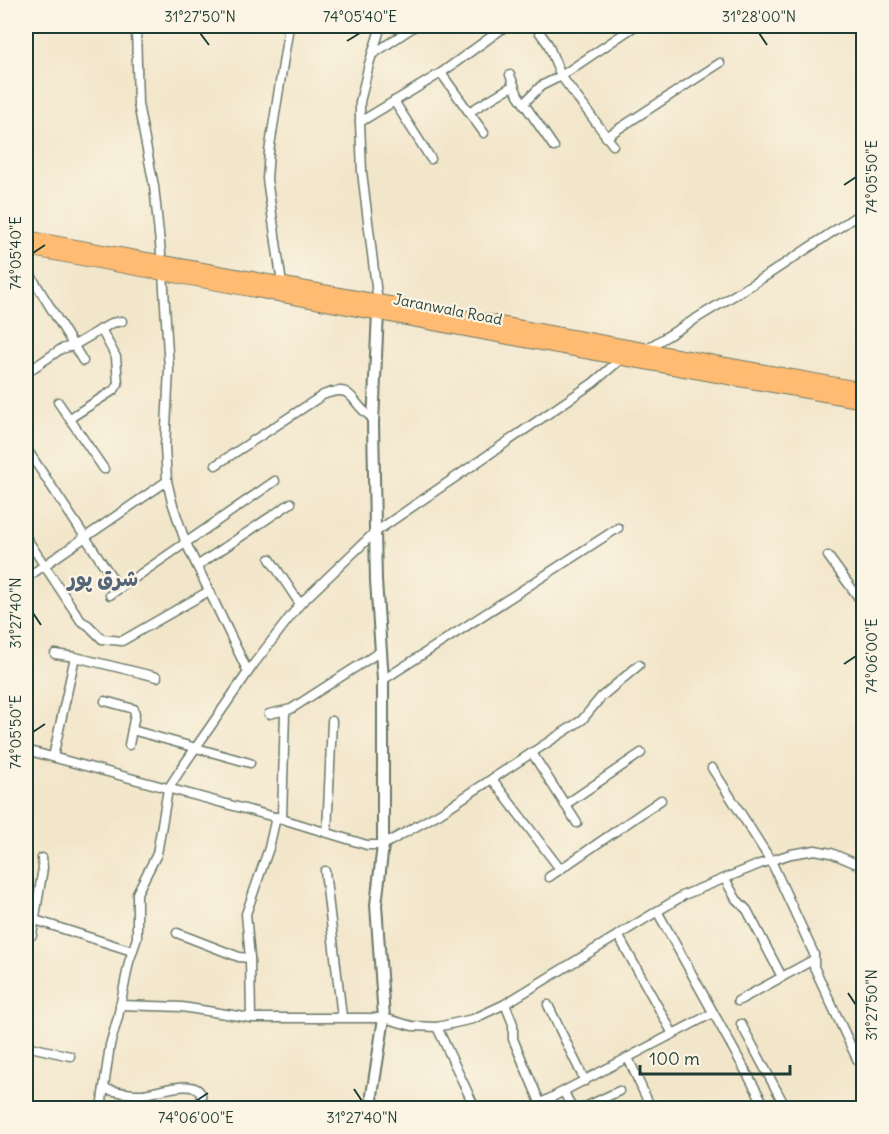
<svg xmlns="http://www.w3.org/2000/svg" width="889" height="1134" viewBox="0 0 889 1134" font-family="Delius,'Playpen Sans Arabic',sans-serif">
<style>
.lines{fill:none;stroke-linecap:round;stroke-linejoin:round}
.minor-casing{stroke:#697868;stroke-width:11}
.tertiary-casing{stroke:#697868;stroke-width:14}
.primary-casing{stroke:#697868;stroke-width:16}
.minor{stroke:#fff;stroke-width:8}
.tertiary{stroke:#fff;stroke-width:10}
.primary{stroke:#ffbb71;stroke-width:14}
.ticks{fill:none;stroke:#1f3d34;stroke-width:2}
.labels{text-anchor:middle;dominant-baseline:central;stroke-width:4.5;stroke-linejoin:round;paint-order:stroke}
.street-label{font-size:15px;fill:#1f3d34;stroke:#fcf5e5}
.district-label{font-size:21px;font-weight:bold;fill:#556578;stroke:#fcf5e5}
.neatline{fill:none;stroke:#1f3d34;stroke-width:2}
.ticks-label{font-size:15px;text-anchor:middle;fill:#1f3d34}
</style>
<rect width="100%" height="100%" fill="#fcf5e5"/>
<filter id="ink" filterUnits="userSpaceOnUse"><feTurbulence type="fractalNoise" baseFrequency=".0167" numOctaves="2"/><feDisplacementMap in="SourceGraphic" scale="12" xChannelSelector="R" yChannelSelector="G"/><feConvolveMatrix kernelMatrix="1 2 1 2 8 2 1 2 1" color-interpolation-filters="sRGB"/></filter>
<filter id="wash" filterUnits="userSpaceOnUse"><feTurbulence type="fractalNoise" baseFrequency=".008" numOctaves="4" result="noise"/><feDisplacementMap in="SourceGraphic" scale="24" xChannelSelector="R" yChannelSelector="G"/><feGaussianBlur stdDeviation="1.35" result="paint"/><feColorMatrix in="noise" values="0 0 0 0 0 0 0 0 0 0 0 0 0 0 0 0 0 1.4 0 .05"/><feComposite in="paint" operator="in"/></filter>
<g filter="url(#wash)">
<rect width="100%" height="100%" fill="#f2e6ca"/>
</g>
<g filter="url(#ink)">
<g class="lines">
<defs>
<g id="minor">
<polyline points="136,26 138,104 154,186 162,263"/>
<polyline points="535,26 548,44 561,76 613,145"/>
<polyline points="373,54 415,26"/>
<polyline points="441,73 484,133"/>
<polyline points="510,75 518,95 554,147"/>
<polyline points="394,101 431,159"/>
<polyline points="524,103 541,86 561,76 635,26"/>
<polyline points="469,112 514,85"/>
<polyline points="360,122 441,73 506,26"/>
<polyline points="606,137 720,63"/>
<polyline points="26,248 30,274 83,361"/>
<polyline points="163,273 169,369 165,447 167,481 172,502 185,541 248,672"/>
<polyline points="281,277 267,179 269,152 289,26"/>
<polyline points="378,303 362,172 360,122 360,102 369,64 381,26"/>
<polyline points="643,351 769,274 864,211"/>
<polyline points="26,373 61,349 73,346 112,323 122,321"/>
<polyline points="58,402 104,469"/>
<polyline points="70,418 114,390 118,384 116,357 101,329"/>
<polyline points="26,448 119,588"/>
<path d="M216,465L323,395C356,382 348,403 373,418"/>
<polyline points="27,539 81,621 88,625 102,639 122,641 209,591"/>
<polyline points="828,556 864,605"/>
<polyline points="270,559 300,604"/>
<polyline points="197,566 291,503"/>
<polyline points="26,578 167,481"/>
<polyline points="110,595 275,481"/>
<polyline points="55,654 75,657 157,677"/>
<polyline points="383,680 618,528"/>
<polyline points="105,701 134,709 135,714 129,745"/>
<polyline points="269,714 291,709 381,651"/>
<polyline points="132,730 250,763"/>
<polyline points="26,750 282,819 367,845 383,845 440,813 582,720 601,697 639,665"/>
<polyline points="532,753 577,823"/>
<polyline points="53,757 75,657"/>
<polyline points="712,768 771,861 814,954 814,967 864,1074"/>
<polyline points="492,779 560,869"/>
<polyline points="565,805 641,753"/>
<polyline points="282,819 285,712"/>
<polyline points="327,833 332,721"/>
<polyline points="325,871 342,1017"/>
<polyline points="549,877 661,800"/>
<polyline points="725,879 736,899 747,910 782,977"/>
<polyline points="657,911 766,1108"/>
<polyline points="35,920 132,951"/>
<polyline points="177,933 239,957 250,958"/>
<polyline points="32,935 43,868 42,858"/>
<polyline points="618,935 673,1034"/>
<polyline points="738,1001 813,960"/>
<polyline points="505,1004 513,1024 513,1039 542,1107"/>
<polyline points="120,1005 182,1007 251,1018 384,1018 412,1026 437,1027 473,1019 505,1004 684,895 760,864 791,854 815,850 831,853 864,867"/>
<polyline points="548,1005 585,1081"/>
<polyline points="251,1018 250,958 246,914 269,848 276,817"/>
<polyline points="741,1024 786,1108"/>
<polyline points="437,1027 475,1108"/>
<polyline points="26,1046 70,1056"/>
<polyline points="628,1058 651,1108"/>
<path d="M104,1089C116,1091 129,1095 142,1094C154,1094 194,1077 201,1094C202,1098 201,1104 202,1108"/>
<polyline points="564,1092 572,1108"/>
<polyline points="541,1103 713,1013"/>
<polyline points="101,1108 110,1045 118,1017 129,962 137,938 137,893 157,854 168,789 181,769 253,665 300,604 374,533 593,383 621,359"/>
<polyline points="583,1108 619,1091"/>
</g>
<polyline id="tertiary" points="373,1108 372,1095 384,1018 376,905 383,845 383,680 376,581 373,423 378,312"/>
<g id="primary">
<polyline points="26,238 864,390"/>
<path d="M26,248C305,298 584,353 864,401"/>
</g>
</defs>
<!-- minor casing -->
<use href="#minor" class="minor-casing"/>
<!-- tertiary casing -->
<use href="#tertiary" class="tertiary-casing"/>
<!-- primary casing -->
<use href="#primary" class="primary-casing"/>
<!-- minor -->
<use href="#minor" class="minor"/>
<!-- tertiary -->
<use href="#tertiary" class="tertiary"/>
<!-- primary -->
<use href="#primary" class="primary"/>
</g>
</g>
<!-- ticks -->
<path class="ticks" d="M200,33L209,45M759,33L767,45M347,41L360,33M844,185L856,177M33,253L45,245M33,613L41,625M844,664L856,656M33,732L45,724M848,993L856,1005M354,1089L362,1101M196,1101L208,1093"/>
<g class="labels">
<!-- street labels -->
<g class="street-label">
<text transform="translate(448 309) rotate(11)">Jaranwala Road</text>
</g>
<!-- district labels -->
<g class="district-label">
<text x="103" y="578">شرق پور</text>
</g>
</g>
<!-- margin -->
<rect width="889" height="1134" fill="none" stroke="#fcf5e5" stroke-width="66"/>
<!-- scale -->
<path d="M640 1065v9h150v-9" fill="none" stroke="#1f3d34" stroke-width="3"/>
<text x="649" y="1065" font-size="18" fill="#1f3d34" stroke="#fcf5e5" stroke-width="4.5" paint-order="stroke">100 m</text>
<rect x="33" y="33" width="823" height="1068" class="neatline"/>
<g class="ticks-label">
<text x="200" y="22">31°27'50"N</text>
<text x="360" y="22">74°05'40"E</text>
<text x="759" y="22">31°28'00"N</text>
<text transform="translate(872 177) rotate(-90)" y="5">74°05'50"E</text>
<text transform="translate(16 253) rotate(-90)" y="5">74°05'40"E</text>
<text transform="translate(16 613) rotate(-90)" y="5">31°27'40"N</text>
<text transform="translate(872 656) rotate(-90)" y="5">74°06'00"E</text>
<text transform="translate(16 732) rotate(-90)" y="5">74°05'50"E</text>
<text transform="translate(872 1005) rotate(-90)" y="5">31°27'50"N</text>
<text x="196" y="1123">74°06'00"E</text>
<text x="362" y="1123">31°27'40"N</text>
</g>
</svg>
